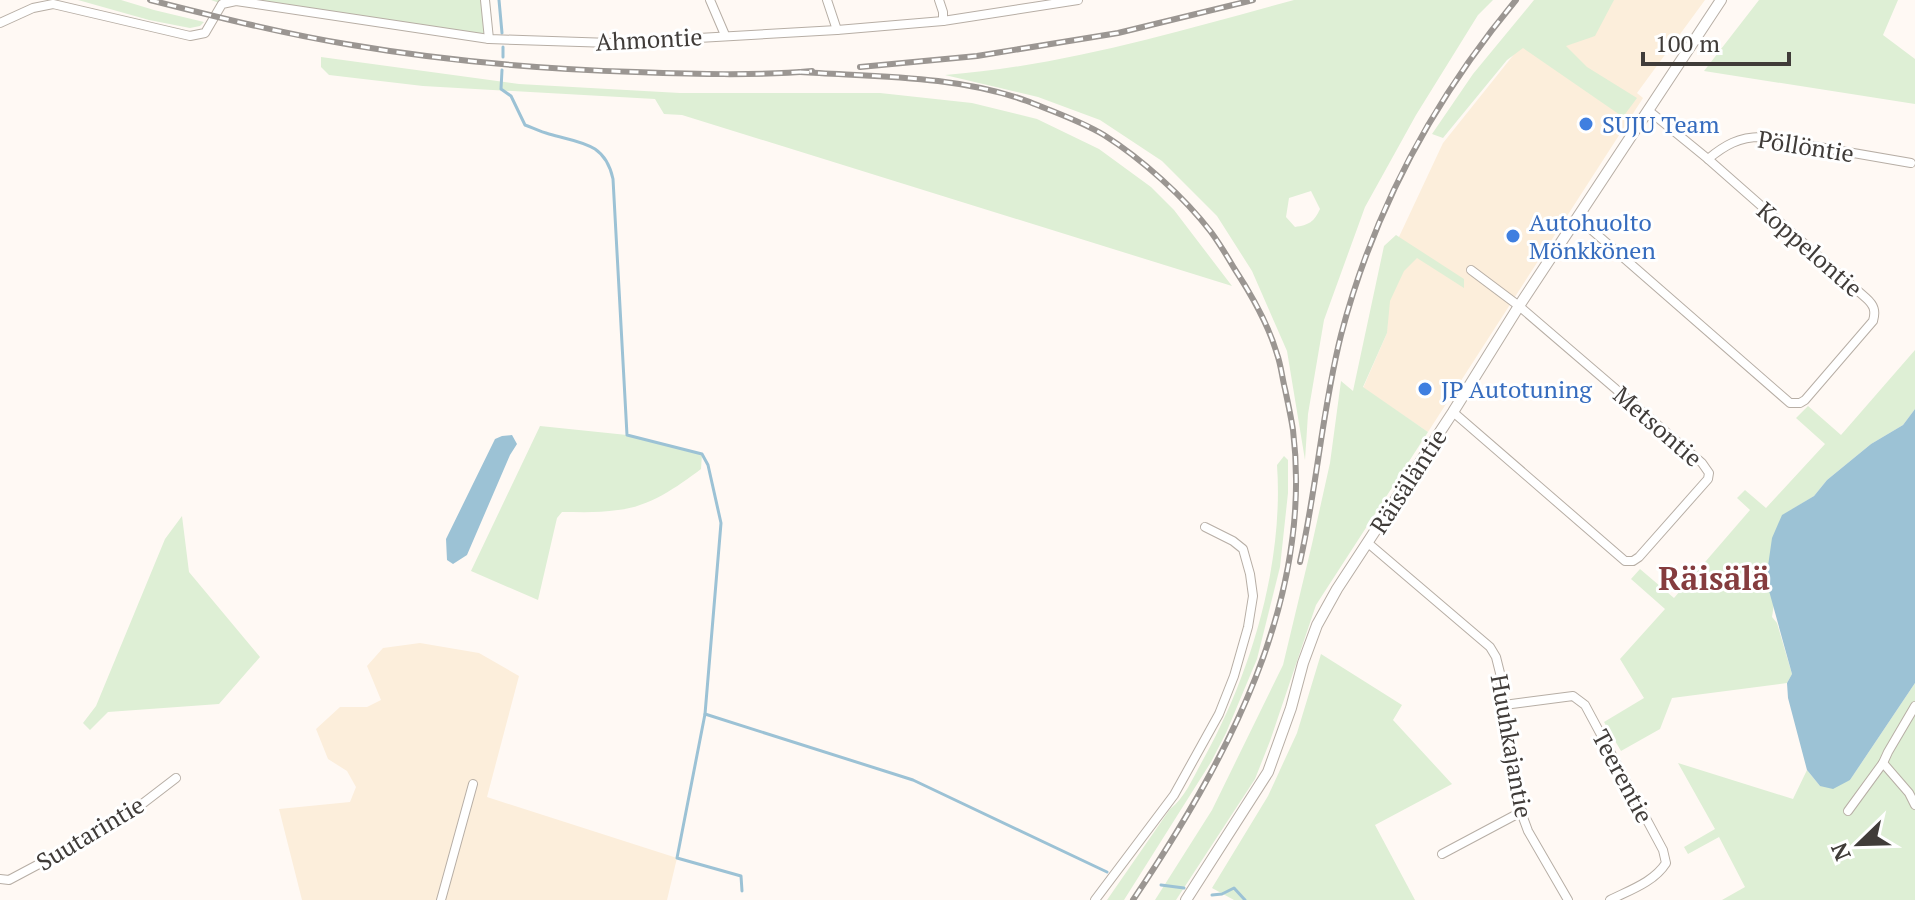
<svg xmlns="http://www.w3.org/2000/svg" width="1915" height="900" viewBox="0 0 1915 900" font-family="'PT Serif',serif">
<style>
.industrial{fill:#fceedb}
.green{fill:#deefd5;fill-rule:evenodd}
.water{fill:#9cc2d5}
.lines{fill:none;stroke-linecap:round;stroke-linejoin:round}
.stream{stroke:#9cc2d5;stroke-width:3}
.minor-casing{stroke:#b7aea5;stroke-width:10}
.tertiary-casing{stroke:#b7aea5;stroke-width:12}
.minor{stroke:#fff;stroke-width:8}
.tertiary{stroke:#fff;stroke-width:10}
.rail-casing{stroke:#9b9692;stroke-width:6}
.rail{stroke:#fff;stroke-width:3;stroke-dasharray:9;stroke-linecap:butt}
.shop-dot{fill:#3f7fe0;stroke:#fff;stroke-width:3}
.labels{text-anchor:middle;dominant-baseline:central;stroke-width:6;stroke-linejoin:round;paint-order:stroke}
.street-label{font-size:24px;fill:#403c39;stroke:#fff}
.shop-label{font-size:24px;fill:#366cbe;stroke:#fff;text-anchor:start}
.district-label{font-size:32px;font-weight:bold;fill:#853c3e;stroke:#fff}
</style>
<rect width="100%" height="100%" fill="#fff9f4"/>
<!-- industrial -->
<g class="industrial">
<polygon points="1561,0 1705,0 1637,93 1643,98 1428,432 1363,388 1387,333 1390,256 1443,143 1515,53"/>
<polygon points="420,643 479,653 519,676 487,797 677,858 667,900 302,900 279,809 350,802 356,787 347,771 328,759 316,729 340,707 367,707 381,700 367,666 383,648"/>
</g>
<!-- green -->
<g class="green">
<polygon points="78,0 121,0 154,10 204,22 200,26 190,28 149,20"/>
<polygon points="211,0 485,0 489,39 282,9 222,4"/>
<path d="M1294,0H1493L1478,15L1416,115L1365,207L1324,320L1308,414L1305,460L1287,351L1252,271L1217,216L1162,161L1100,120L1038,97L945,75C1063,66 1180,31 1294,0ZM1311,191L1320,209C1314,222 1309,225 1295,227L1286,217L1289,198Z"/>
<polygon points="1534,0 1614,0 1595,36 1566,46 1587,67 1637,98 1623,117 1523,48 1507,60 1443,138 1432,134 1473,74"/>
<polygon points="1759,0 1898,0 1883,35 1915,59 1915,104 1704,71"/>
<polygon points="321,57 519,84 680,93 880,93 972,103 1037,119 1099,149 1151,187 1174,210 1232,286 682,115 664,114 655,99 423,86 329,75 321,67"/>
<polygon points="1396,235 1464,279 1464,288 1417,258 1404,271 1390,301 1387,333 1363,387 1428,432 1316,605 1270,741 1255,779 1176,900 1155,900 1212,810 1283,665 1312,544 1330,463 1341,381 1353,391 1384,246"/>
<polygon points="1915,350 1915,409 1903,425 1871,444 1827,480 1814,496 1783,515 1766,580 1774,604 1772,617 1777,623 1792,674 1787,683 1672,698 1660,729 1621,751 1604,722 1644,698 1620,659 1665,609 1631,579 1640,569 1674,598 1750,510 1737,498 1745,490 1766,508 1825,444 1796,418 1808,406 1841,435"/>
<path d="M540,426L627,435L702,454L701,469C677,487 649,507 618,510C599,513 580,512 562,512L557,518L538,600L471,571Z"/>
<path d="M1284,456L1288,460V493L1280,567L1257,659L1226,733L1211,762L1124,900H1107L1170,809C1186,797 1194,775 1204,758C1251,674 1284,563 1277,465Z"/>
<polygon points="182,516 189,572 260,657 219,704 108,712 90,730 83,723 96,706 165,539"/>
<polygon points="1321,654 1402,705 1393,720 1452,784 1375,825 1415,900 1234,900 1212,888 1268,796 1297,733"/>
<polygon points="1915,683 1915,900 1722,900 1745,887 1719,837 1688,854 1684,847 1715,829 1678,763 1793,799 1807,770 1820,786 1850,780"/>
</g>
<!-- water -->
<g class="water">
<polygon points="1915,409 1915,683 1850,780 1833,789 1820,786 1807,770 1788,698 1787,683 1792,674 1766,580 1772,538 1782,515 1814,496 1827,480 1871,444 1903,425"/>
<polygon points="512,435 517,444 510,455 467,555 453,564 447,560 446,539 495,439 502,436"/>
</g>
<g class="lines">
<!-- stream -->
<g class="stream">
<polyline points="499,0 502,33"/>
<polyline points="503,57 503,47"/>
<path d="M502,70L501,89L511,96L525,125C533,128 541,132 549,134C580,143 605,142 613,179L627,435L702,454L708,465L721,523L705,714L677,858L741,876L742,891"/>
<polyline points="705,714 913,780 1107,872"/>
<polyline points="1161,885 1184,888"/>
<polyline points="1212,895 1222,894 1234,888 1245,900"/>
</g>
<defs>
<g id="minor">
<polyline points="485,0 489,39"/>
<polyline points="710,0 725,35"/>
<polyline points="827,0 837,30"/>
<polyline points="939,0 943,12 943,21"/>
<polyline points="0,23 33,8 53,4 190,36 205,33 222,4 236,1 489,39 611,43 837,30 943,21 1078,0"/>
<path d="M1708,159C1725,145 1739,137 1761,137L1911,163"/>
<path d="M1578,218L1790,403H1800L1805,400L1873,321C1876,311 1874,305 1866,298L1708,159L1648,110"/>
<polyline points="1453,412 1625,561 1633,561 1639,557 1708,479 1709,473 1702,463 1519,306 1471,270"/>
<polyline points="1368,543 1490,647 1496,657 1500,673 1521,812 1528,831 1568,900"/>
<path d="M1504,705L1573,696L1585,705L1663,850L1666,863C1654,882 1630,890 1610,900"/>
<polyline points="1883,763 1909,793 1915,805"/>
<polyline points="1848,811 1883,763 1888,752 1915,706"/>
<polyline points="1442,854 1521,812"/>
<polyline points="0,879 9,880 120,821 176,778"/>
<polyline points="441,900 473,784"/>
<polyline points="1095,900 1174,795 1219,714 1234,676 1248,627 1253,596 1250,574 1243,549 1233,541 1205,527"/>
</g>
<polyline id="tertiary" points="1186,900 1268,772 1291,708 1303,663 1317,625 1337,589 1453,412 1519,306 1721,0"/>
</defs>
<!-- minor casing -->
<use href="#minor" class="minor-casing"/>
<!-- tertiary casing -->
<use href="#tertiary" class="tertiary-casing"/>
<!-- minor -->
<use href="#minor" class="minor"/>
<!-- tertiary -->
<use href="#tertiary" class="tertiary"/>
<defs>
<g id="rail">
<path d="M150,0C217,17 284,34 352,45C446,61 540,69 636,72C694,74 754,76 812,71"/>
<polyline points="860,67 977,56 1118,33 1253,0"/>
<path d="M800,72C876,77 955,75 1027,101C1052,111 1081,121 1104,135C1142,159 1184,197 1211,232C1219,243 1227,256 1234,268C1251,294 1268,323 1277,354C1281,365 1282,377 1285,389C1288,403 1291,417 1293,430C1314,602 1225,763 1133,900"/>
<path d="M1300,562C1317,487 1322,410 1341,335C1374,209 1433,100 1516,0"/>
</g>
</defs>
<!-- rail casing -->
<use href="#rail" class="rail-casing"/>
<!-- rail -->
<use href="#rail" class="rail"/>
</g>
<!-- markers -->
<g class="shop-dot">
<circle cx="1586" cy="124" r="8"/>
<circle cx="1513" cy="236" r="8"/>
<circle cx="1425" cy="389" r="8"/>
</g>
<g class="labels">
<!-- street labels -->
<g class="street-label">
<text transform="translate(649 39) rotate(-3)">Ahmontie</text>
<text transform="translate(1806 146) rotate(9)">Pöllöntie</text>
<text transform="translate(1810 249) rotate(41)">Koppelontie</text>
<text transform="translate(1658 426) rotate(41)">Metsontie</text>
<text transform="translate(1408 481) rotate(-57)">Räisäläntie</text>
<text transform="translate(1512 746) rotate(80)">Huuhkajantie</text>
<text transform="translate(1623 776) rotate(62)">Teerentie</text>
<text transform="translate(90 833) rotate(-31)">Suutarintie</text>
</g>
<!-- shop labels -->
<g class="shop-label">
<text x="1602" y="124">SUJU Team</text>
<text x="1529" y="222">Autohuolto<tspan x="1529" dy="28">Mönkkönen</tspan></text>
<text x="1441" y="389">JP Autotuning</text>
</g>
<!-- district labels -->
<g class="district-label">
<text x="1714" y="578">Räisälä</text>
</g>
</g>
<!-- north arrow -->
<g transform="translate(1859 844) rotate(247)" stroke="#ffffff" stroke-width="6" paint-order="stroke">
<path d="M0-6L14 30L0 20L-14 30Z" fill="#403c39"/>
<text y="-12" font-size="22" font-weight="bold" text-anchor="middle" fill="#403c39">N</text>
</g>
<!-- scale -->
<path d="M1643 52v12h146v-12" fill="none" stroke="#403c39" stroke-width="4"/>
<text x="1655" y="52" font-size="24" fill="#403c39" stroke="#ffffff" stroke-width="6" paint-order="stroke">100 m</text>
</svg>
